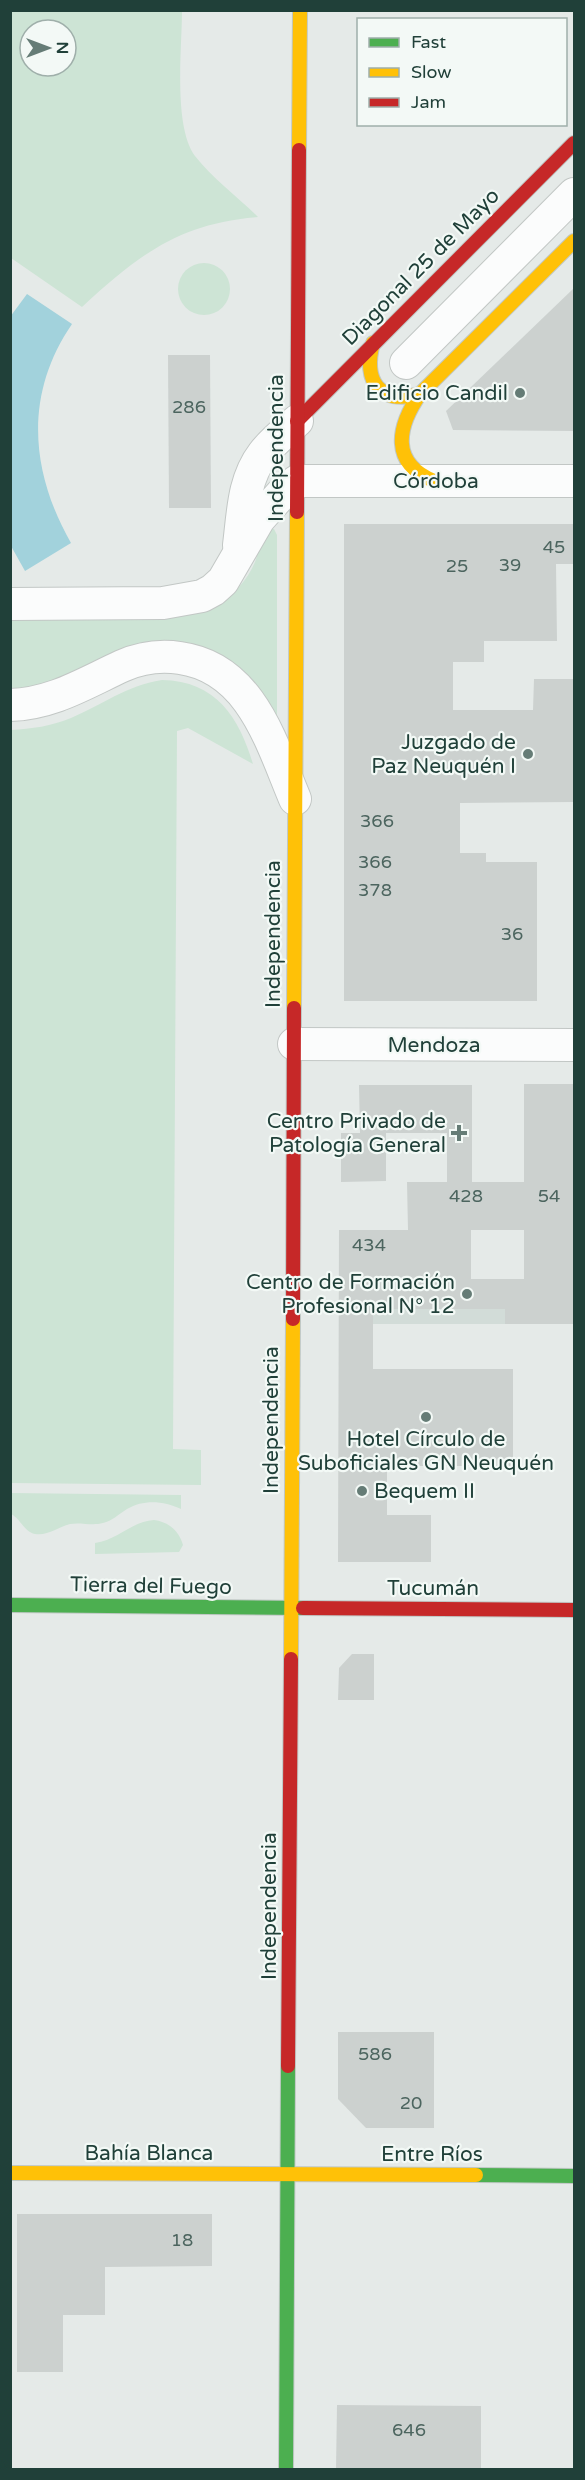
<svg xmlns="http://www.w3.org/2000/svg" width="585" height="2480" viewBox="0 0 585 2480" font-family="'Varela Round',sans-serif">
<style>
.built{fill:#d2dcd8}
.green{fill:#cde4d5;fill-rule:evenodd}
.water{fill:#a2d2dc}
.building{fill:#ccd1cf;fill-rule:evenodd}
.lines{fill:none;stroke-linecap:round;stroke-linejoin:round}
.street-casing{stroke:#c2c7c5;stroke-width:34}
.fast-casing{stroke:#c0c8c5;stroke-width:16}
.slow-casing{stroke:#c0c8c5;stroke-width:16}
.jam-casing{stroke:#c0c8c5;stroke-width:16}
.street{stroke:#fbfcfc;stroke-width:32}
.fast{stroke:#4caf50;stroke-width:14}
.slow{stroke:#ffc107;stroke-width:14}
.jam{stroke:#c62828;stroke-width:14}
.poi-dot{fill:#657c76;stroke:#f3f9f6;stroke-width:2}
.labels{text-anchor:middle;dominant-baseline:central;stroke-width:4.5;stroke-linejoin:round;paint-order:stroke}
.number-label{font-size:18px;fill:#4c655f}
.street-label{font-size:21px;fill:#204039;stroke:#f3f9f6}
.poi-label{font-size:21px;fill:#204039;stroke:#f3f9f6;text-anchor:end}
</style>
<rect width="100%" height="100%" fill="#e5eae8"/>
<!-- built -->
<rect class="built" x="360" y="1279" width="214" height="45"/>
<!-- green -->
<g class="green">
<path d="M11,10L182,11C182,48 173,126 195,156C212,178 238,197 258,217C180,223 138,255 82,307L11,258ZM30,30H66V66H30Z"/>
<circle cx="204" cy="289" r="26"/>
<path d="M270,528L274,529L277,535V733L251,688L111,660L11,696V615L217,605C234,594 247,581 255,562C260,550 259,536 270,528Z"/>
<path d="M162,680C216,681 239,717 253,764L188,728L177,731L173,1449L201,1450V1485L11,1483V730C31,729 52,726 71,718C104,704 125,686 162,680Z"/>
<path d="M11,1493L181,1495V1509C164,1501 144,1499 127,1509C119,1514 112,1521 103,1523C92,1526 81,1522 70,1524C58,1527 48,1536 35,1534C24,1532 21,1519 11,1514Z"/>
<path d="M154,1520C169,1522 179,1531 183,1545L179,1552L95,1554V1543C118,1540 132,1521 154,1520Z"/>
</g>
<!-- water -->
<path class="water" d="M27,294L72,324C24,394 30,471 71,543L25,571L11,546L10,317Z"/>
<!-- building -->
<g class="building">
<polygon points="574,288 574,431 453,430 446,411"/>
<polygon points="168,355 210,355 211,508 169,508"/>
<polygon points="344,524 574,524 574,564 556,564 557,641 484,641 484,662 453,662 453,710 533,710 534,679 574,679 574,802 460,803 460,853 486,853 486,862 537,862 537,1001 344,1001"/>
<path d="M524,1084H574V1324H505V1309H373V1369H513V1466H387V1515H431V1562H338L339,1230H408L407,1182H447V1133H386V1181L341,1182V1133H360L359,1085H472V1182H524ZM471,1230H524V1279H471Z"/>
<polygon points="352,1654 374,1654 374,1700 338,1700 339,1668"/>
<polygon points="338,2032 434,2032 434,2128 366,2128 338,2099"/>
<polygon points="17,2214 212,2214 212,2266 105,2267 105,2315 63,2315 63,2372 17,2372"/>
<polygon points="337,2405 481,2406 481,2469 336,2469"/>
</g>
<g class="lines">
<defs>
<g id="street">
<polyline points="406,363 574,194"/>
<path d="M239,545C243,514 243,480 263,454C272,442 286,431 297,421"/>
<polyline points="10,604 163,603 202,596 213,590 223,581 259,519 285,490 297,481 574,481"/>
<path d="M10,705C52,704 85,683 122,666C140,658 160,655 180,658C251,668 271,742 295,799"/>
<polyline points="294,1044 574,1045"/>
</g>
<g id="fast">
<polyline points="10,1605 303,1608"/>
<polyline points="476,2175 574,2176"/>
<polyline points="286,2470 288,2066"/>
</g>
<g id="slow">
<polyline points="299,150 300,10"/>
<path d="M373,343C363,381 379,405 420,394"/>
<path d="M434,481C390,463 397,427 420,394L574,241"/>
<polyline points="294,1008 297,512"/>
<polyline points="291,1659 293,1319"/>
<polyline points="10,2173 476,2175"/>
</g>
<g id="jam">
<polyline points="297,421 574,143"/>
<polyline points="297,512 299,150"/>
<polyline points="293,1319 294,1008"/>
<polyline points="303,1608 574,1610"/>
<polyline points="288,2066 291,1659"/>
</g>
</defs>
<!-- street casing -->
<use href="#street" class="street-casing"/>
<!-- fast casing -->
<use href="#fast" class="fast-casing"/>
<!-- slow casing -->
<use href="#slow" class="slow-casing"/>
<!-- jam casing -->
<use href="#jam" class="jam-casing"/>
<!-- street -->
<use href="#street" class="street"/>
<!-- fast -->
<use href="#fast" class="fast"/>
<!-- slow -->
<use href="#slow" class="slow"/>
<!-- jam -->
<use href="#jam" class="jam"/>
</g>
<!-- markers -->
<g class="poi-dot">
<circle cx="520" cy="393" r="6"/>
<circle cx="528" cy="754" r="6"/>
<path d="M456 1124h6v6h6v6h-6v6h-6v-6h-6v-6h6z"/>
<circle cx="467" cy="1294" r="6"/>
<circle cx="426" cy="1417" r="6"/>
<circle cx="362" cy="1491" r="6"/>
</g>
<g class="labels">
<!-- number labels -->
<g class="number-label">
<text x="189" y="407">286</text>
<text x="554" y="547">45</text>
<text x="510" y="565">39</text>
<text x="457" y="566">25</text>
<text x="377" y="821">366</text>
<text x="375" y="862">366</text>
<text x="375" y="890">378</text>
<text x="512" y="934">36</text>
<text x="466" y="1196">428</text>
<text x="549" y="1196">54</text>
<text x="369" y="1245">434</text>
<text x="375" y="2054">586</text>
<text x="411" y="2103">20</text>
<text x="182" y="2240">18</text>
<text x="409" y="2430">646</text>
</g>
<!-- street labels -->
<g class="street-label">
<text transform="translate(421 267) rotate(-45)">Diagonal 25 de Mayo</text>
<text transform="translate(276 448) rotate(-90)">Independencia</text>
<text x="436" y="481">Córdoba</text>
<text transform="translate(273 934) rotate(-90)">Independencia</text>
<text x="434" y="1045">Mendoza</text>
<text transform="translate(271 1420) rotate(-90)">Independencia</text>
<text transform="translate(151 1586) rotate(1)">Tierra del Fuego</text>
<text x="433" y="1588">Tucumán</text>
<text transform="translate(269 1906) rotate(-90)">Independencia</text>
<text x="149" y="2153">Bahía Blanca</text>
<text x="432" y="2154">Entre Ríos</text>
</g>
<!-- poi labels -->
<g class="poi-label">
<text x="508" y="393">Edificio Candil</text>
<text x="516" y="742">Juzgado de<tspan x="516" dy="24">Paz Neuquén I</tspan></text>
<text x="446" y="1121">Centro Privado de<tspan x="446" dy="24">Patología General</tspan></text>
<text x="455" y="1282">Centro de Formación<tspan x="455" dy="24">Profesional N° 12</tspan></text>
<text x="426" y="1439" text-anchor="middle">Hotel Círculo de<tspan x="426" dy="24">Suboficiales GN Neuquén</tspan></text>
<text x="374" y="1491" text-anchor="start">Bequem II</text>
</g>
</g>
<!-- border -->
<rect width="585" height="2480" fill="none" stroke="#204039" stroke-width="24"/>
<!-- legend -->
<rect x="357" y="18" width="210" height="108" fill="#f3f9f6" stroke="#9fafaa" stroke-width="1.5"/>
<rect x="369" y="38" width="30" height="9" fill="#4caf50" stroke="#9fafaa" stroke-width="1.5"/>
<text x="411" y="48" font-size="18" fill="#204039">Fast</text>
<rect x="369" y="68" width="30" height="9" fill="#ffc107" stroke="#9fafaa" stroke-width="1.5"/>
<text x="411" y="78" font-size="18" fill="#204039">Slow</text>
<rect x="369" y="98" width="30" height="9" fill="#c62828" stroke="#9fafaa" stroke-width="1.5"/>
<text x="411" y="108" font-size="18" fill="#204039">Jam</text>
<!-- north arrow -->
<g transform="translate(48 48) rotate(90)"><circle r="28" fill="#f3f9f6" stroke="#9fafaa" stroke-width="1.5"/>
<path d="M0-4.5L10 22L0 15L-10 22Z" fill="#657c76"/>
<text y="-9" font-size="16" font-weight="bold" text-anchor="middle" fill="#204039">N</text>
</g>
</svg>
